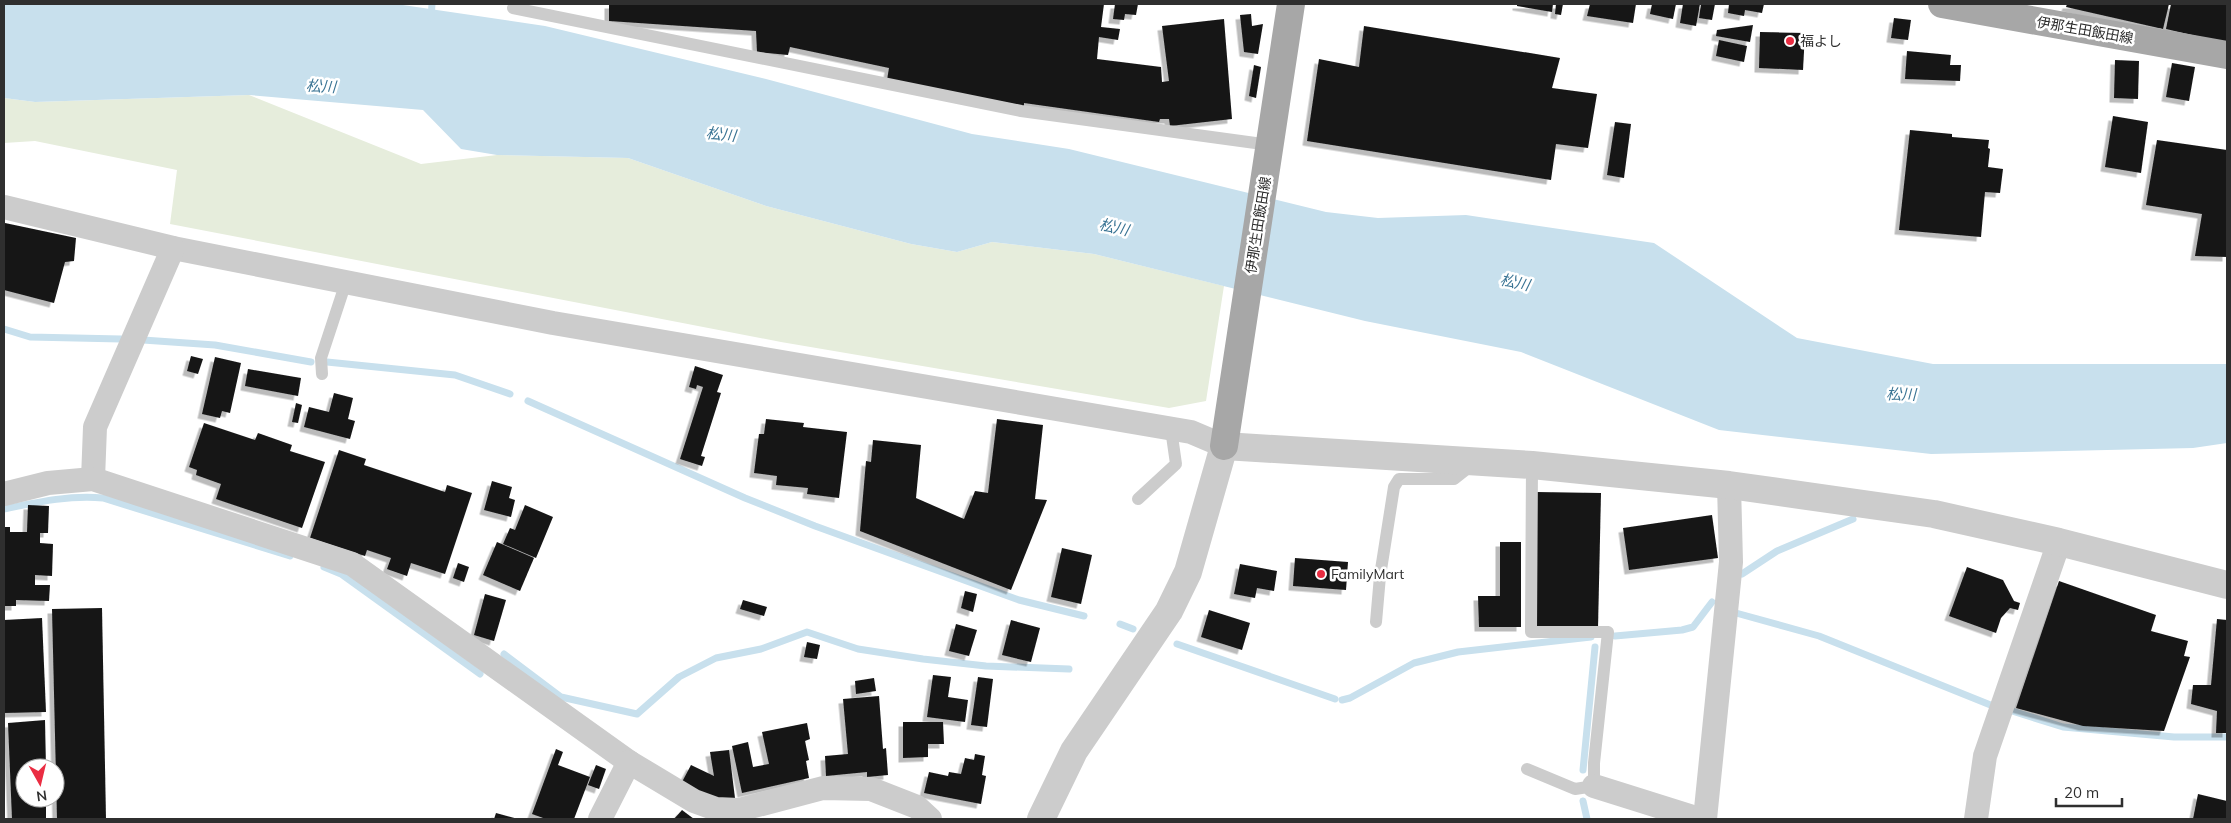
<svg xmlns="http://www.w3.org/2000/svg" width="2231" height="823" viewBox="0 0 2231 823" font-family="Mulish,'Noto Sans JP',sans-serif">
<style>
.green{fill:#e6eddc}
.water{fill:#c8e0ed}
.lines{fill:none;stroke-linecap:round;stroke-linejoin:round}
.stream{stroke:#c8e0ed;stroke-width:7}
.building{fill:#161616;filter:url(#shadow)}
.service{stroke:#ccc;stroke-width:12}
.minor{stroke:#ccc;stroke-width:24}
.tertiary{stroke:#ccc;stroke-width:28}
.primary{stroke:#a7a7a7;stroke-width:28}
.poi-dot{fill:#ea2d42;stroke:#fff;stroke-width:2}
.labels{text-anchor:middle;dominant-baseline:central;stroke-width:5;stroke-linejoin:round;paint-order:stroke}
.street-label{font-size:14px;fill:#2f2f2f;stroke:#fff}
.poi-label{font-size:14px;fill:#2f2f2f;stroke:#fff;text-anchor:start}
.water-label{font-size:15px;font-style:italic;fill:#3a7494;stroke:#fff}
</style>
<defs>
<filter id="shadow"><feDropShadow dx="-4.5" dy="4.5" stdDeviation="0" flood-color="#0004"/></filter>
</defs>
<rect width="100%" height="100%" fill="#fff"/>
<!-- green -->
<polygon class="green" points="249,95 421,164 497,155 628,158 766,206 911,244 957,252 992,242 1094,254 1224,286 1206,401 1169,408 781,342 170,224 177,170 35,141 4,143 4,98 35,102"/>
<!-- water -->
<polygon class="water" points="4,4 396,4 545,26 766,79 972,134 1069,149 1326,212 1378,218 1466,215 1654,243 1797,338 1933,364 2227,364 2227,443 2193,448 1931,454 1719,430 1521,352 1365,321 1094,254 992,242 957,252 911,244 766,206 628,158 497,155 461,149 423,110 249,95 35,102 4,98"/>
<g class="lines">
<!-- stream -->
<g class="stream">
<polyline points="431,18 432,4"/>
<polyline points="4,329 30,337 121,339"/>
<polyline points="143,340 215,345 311,362"/>
<polyline points="327,362 455,375 510,394"/>
<polyline points="528,401 745,498 815,526 1019,600 1084,616"/>
<path d="M4,509C38,502 69,495 103,498L290,556"/>
<polyline points="324,567 341,574 480,674"/>
<polyline points="1742,574 1777,551 1853,519"/>
<polyline points="1736,613 1819,636 1993,706"/>
<polyline points="1120,624 1133,629"/>
<polyline points="1615,636 1682,630 1693,627 1712,602"/>
<polyline points="1177,644 1335,699"/>
<polyline points="504,654 561,697 637,714 679,677 716,658 761,649 807,632 858,649 923,659 986,666 1069,669"/>
<polyline points="1342,700 1350,698 1414,663 1458,652 1591,637"/>
<polyline points="2012,711 2063,727 2174,737 2227,737"/>
<polyline points="1583,770 1595,647"/>
<polyline points="1583,801 1587,819"/>
</g>
</g>
<!-- building -->
<g class="building">
<polygon points="609,4 1104,4 1101,27 1120,29 1118,40 1099,37 1097,59 1161,67 1162,82 1169,81 1162,26 1224,19 1232,119 1170,126 1169,119 1160,119 1159,122 1024,103 1024,106 887,80 889,68 790,47 788,55 757,52 756,31 609,21"/>
<polygon points="1115,4 1138,4 1136,15 1125,14 1124,20 1113,19"/>
<polygon points="1517,4 1553,4 1552,12 1517,6"/>
<polygon points="1556,4 1563,4 1561,15 1555,14"/>
<polygon points="1590,4 1636,4 1633,23 1587,16"/>
<polygon points="1652,4 1676,4 1673,19 1650,14"/>
<polygon points="1683,4 1700,4 1696,26 1680,23"/>
<polygon points="1701,4 1715,4 1712,20 1699,18"/>
<polygon points="1729,4 1764,4 1762,13 1745,10 1744,16 1728,13"/>
<polygon points="2067,4 2169,4 2163,29 2066,7"/>
<polygon points="2171,4 2227,4 2227,43 2166,29"/>
<polygon points="1251,14 1252,26 1263,24 1258,54 1244,52 1240,15"/>
<polygon points="1894,18 1911,20 1908,40 1891,38"/>
<polygon points="1753,25 1750,42 1716,36 1717,30"/>
<polygon points="1364,26 1560,58 1552,88 1597,94 1588,148 1556,144 1551,180 1307,141 1319,59 1359,67"/>
<polygon points="1760,32 1805,33 1803,70 1759,68"/>
<polygon points="1719,40 1747,46 1744,62 1716,56"/>
<polygon points="1907,51 1951,55 1950,65 1961,65 1960,81 1905,79"/>
<polygon points="2115,60 2139,61 2138,99 2114,98"/>
<polygon points="2172,63 2195,67 2189,101 2166,97"/>
<polygon points="1254,65 1261,67 1256,98 1249,96"/>
<polygon points="2113,116 2148,122 2141,173 2105,167"/>
<polygon points="1615,122 1631,124 1624,178 1607,175"/>
<polygon points="1910,130 1952,134 1952,137 1989,140 1988,148 1990,149 1988,167 2003,169 2000,193 1985,192 1981,237 1899,230"/>
<polygon points="2157,140 2227,150 2227,257 2195,256 2202,214 2146,205"/>
<polygon points="5,223 76,238 74,261 65,262 54,303 4,290 4,228"/>
<polygon points="191,356 203,359 198,374 187,371"/>
<polygon points="215,357 241,363 230,413 222,411 220,418 202,414"/>
<polygon points="695,366 723,375 717,392 721,393 701,456 705,457 702,466 680,459 703,387 697,385 696,389 689,387"/>
<polygon points="248,369 301,378 298,396 245,386"/>
<polygon points="334,393 353,398 348,419 355,421 350,439 304,427 309,407 329,412"/>
<polygon points="296,403 302,405 298,423 292,422"/>
<polygon points="766,419 804,423 803,427 847,432 839,498 807,494 808,488 776,485 777,476 754,473 759,434 764,434"/>
<polygon points="997,419 1043,425 1035,499 1047,500 1011,590 860,531 866,461 871,462 873,440 921,445 916,498 964,519 975,491 988,493"/>
<polygon points="204,423 255,440 258,433 292,445 290,451 325,462 302,528 216,499 221,484 196,475 197,470 189,467"/>
<polygon points="339,450 366,459 364,465 445,492 447,485 472,493 445,574 411,563 407,576 387,569 391,558 367,550 365,556 310,538"/>
<polygon points="492,481 512,487 509,498 515,500 511,517 484,510"/>
<polygon points="1537,492 1601,493 1598,628 1534,627"/>
<polygon points="28,505 49,506 48,533 40,533 40,543 53,544 52,576 35,575 35,585 50,585 49,601 16,600 16,606 4,606 4,527 10,527 10,532 27,532"/>
<polygon points="525,505 553,517 536,558 503,544 510,528 515,530"/>
<polygon points="1712,515 1718,558 1629,570 1623,528"/>
<polygon points="497,542 534,558 520,591 483,575"/>
<polygon points="1500,542 1521,542 1521,627 1479,627 1478,596 1500,596"/>
<polygon points="1062,548 1092,555 1081,604 1051,597"/>
<polygon points="1295,558 1348,562 1346,590 1293,586"/>
<polygon points="458,563 469,567 464,582 453,578"/>
<polygon points="1240,564 1277,571 1274,591 1257,588 1255,598 1234,594"/>
<polygon points="1967,567 2003,580 2014,601 2020,603 2018,610 2010,608 2001,618 1996,633 1949,616"/>
<polygon points="2059,581 2156,615 2151,631 2188,641 2184,656 2190,657 2164,731 2083,726 2016,708"/>
<polygon points="965,591 977,594 973,612 961,608"/>
<polygon points="485,594 506,600 494,641 474,635"/>
<polygon points="743,600 767,607 764,616 740,609"/>
<polygon points="102,608 106,819 57,819 52,609"/>
<polygon points="1209,610 1250,623 1242,650 1201,637"/>
<polygon points="42,618 46,712 4,713 4,620"/>
<polygon points="2217,619 2227,620 2227,733 2216,733 2217,711 2191,704 2193,685 2211,685"/>
<polygon points="1011,620 1040,628 1031,662 1002,655"/>
<polygon points="956,624 977,630 969,656 949,651"/>
<polygon points="807,642 820,645 817,659 804,657"/>
<polygon points="933,675 951,677 948,697 968,700 965,722 927,717"/>
<polygon points="978,677 993,679 987,727 971,725"/>
<polygon points="874,678 876,691 856,694 855,681"/>
<polygon points="879,696 883,749 886,748 888,775 867,777 867,772 826,776 825,756 848,754 843,699"/>
<polygon points="45,720 46,768 25,768 25,798 46,798 46,819 12,819 8,723"/>
<polygon points="903,722 943,722 944,744 928,744 928,757 903,758"/>
<polygon points="807,723 810,739 805,741 809,760 806,761 809,778 742,793 732,746 748,742 753,767 769,764 762,732"/>
<polygon points="556,749 563,752 558,765 590,777 574,819 546,819 532,814"/>
<polygon points="729,750 735,798 716,800 682,782 691,765 714,776 710,752"/>
<polygon points="975,754 985,756 982,775 986,776 981,804 924,793 929,772 948,776 949,772 961,774 965,758 974,760"/>
<polygon points="596,765 606,769 599,789 588,785"/>
<polygon points="2198,794 2227,801 2227,819 2193,819"/>
<polygon points="682,810 694,819 674,819"/>
<polygon points="496,813 518,819 494,819"/>
</g>
<g class="lines">
<!-- service -->
<g class="service">
<polyline points="513,8 1021,111 1270,145"/>
<polyline points="322,374 321,358 346,282"/>
<polyline points="1138,499 1176,464 1171,429"/>
<polyline points="1376,622 1380,576 1394,487 1399,479 1454,479 1473,464"/>
<polyline points="1527,769 1575,789 1594,786 1594,763 1608,632 1531,632 1532,465"/>
</g>
<!-- minor -->
<g class="minor">
<polyline points="4,207 173,248 553,323 1191,432 1224,446"/>
<polyline points="93,479 95,427 173,248"/>
<polyline points="4,494 48,483 93,479 352,564 629,762 694,801 716,809 739,810 823,788 871,789 917,807 930,819"/>
<polyline points="1594,786 1699,819"/>
<polyline points="600,819 629,762"/>
<polyline points="1705,819 1731,562 1729,485"/>
<polyline points="1976,819 1985,756 2059,542"/>
</g>
<!-- tertiary -->
<polyline class="tertiary" points="1041,819 1074,751 1169,611 1188,572 1224,446 1532,465 1729,485 1934,514 2059,542 2227,585"/>
<!-- primary -->
<g class="primary">
<polyline points="1942,4 2227,55"/>
<polyline points="1224,446 1291,4"/>
</g>
</g>
<!-- markers -->
<g class="poi-dot">
<circle cx="1790" cy="41" r="5"/>
<circle cx="1321" cy="574" r="5"/>
</g>
<g class="labels">
<!-- street labels -->
<g class="street-label">
<text transform="translate(2085 30) rotate(10)">伊那生田飯田線</text>
<text transform="translate(1258 225) rotate(-81)">伊那生田飯田線</text>
</g>
<!-- poi labels -->
<g class="poi-label">
<text x="1800" y="41">福よし</text>
<text x="1331" y="574">FamilyMart</text>
</g>
<!-- water labels -->
<g class="water-label">
<text transform="translate(321 86) rotate(3)">松川</text>
<text transform="translate(721 134) rotate(6)">松川</text>
<text transform="translate(1114 227) rotate(13)">松川</text>
<text transform="translate(1515 282) rotate(12)">松川</text>
<text transform="translate(1901 394) rotate(1)">松川</text>
</g>
</g>
<!-- border -->
<rect width="2231" height="823" fill="none" stroke="#2f2f2f" stroke-width="10"/>
<!-- north arrow -->
<g transform="translate(40 783) rotate(172)"><circle r="24" fill="#ffffff" stroke="#acacac"/>
<path d="M0-4L9 19L0 12L-9 19Z" fill="#ea2d42"/>
<text y="-8" font-size="14" font-weight="bold" text-anchor="middle" fill="#2f2f2f">N</text>
</g>
<!-- scale -->
<path d="M2056 798v8h66v-8" fill="none" stroke="#2f2f2f" stroke-width="2.5"/>
<text x="2064" y="798" font-size="15" fill="#2f2f2f" stroke="#ffffff" stroke-width="4" paint-order="stroke">20 m</text>
</svg>
